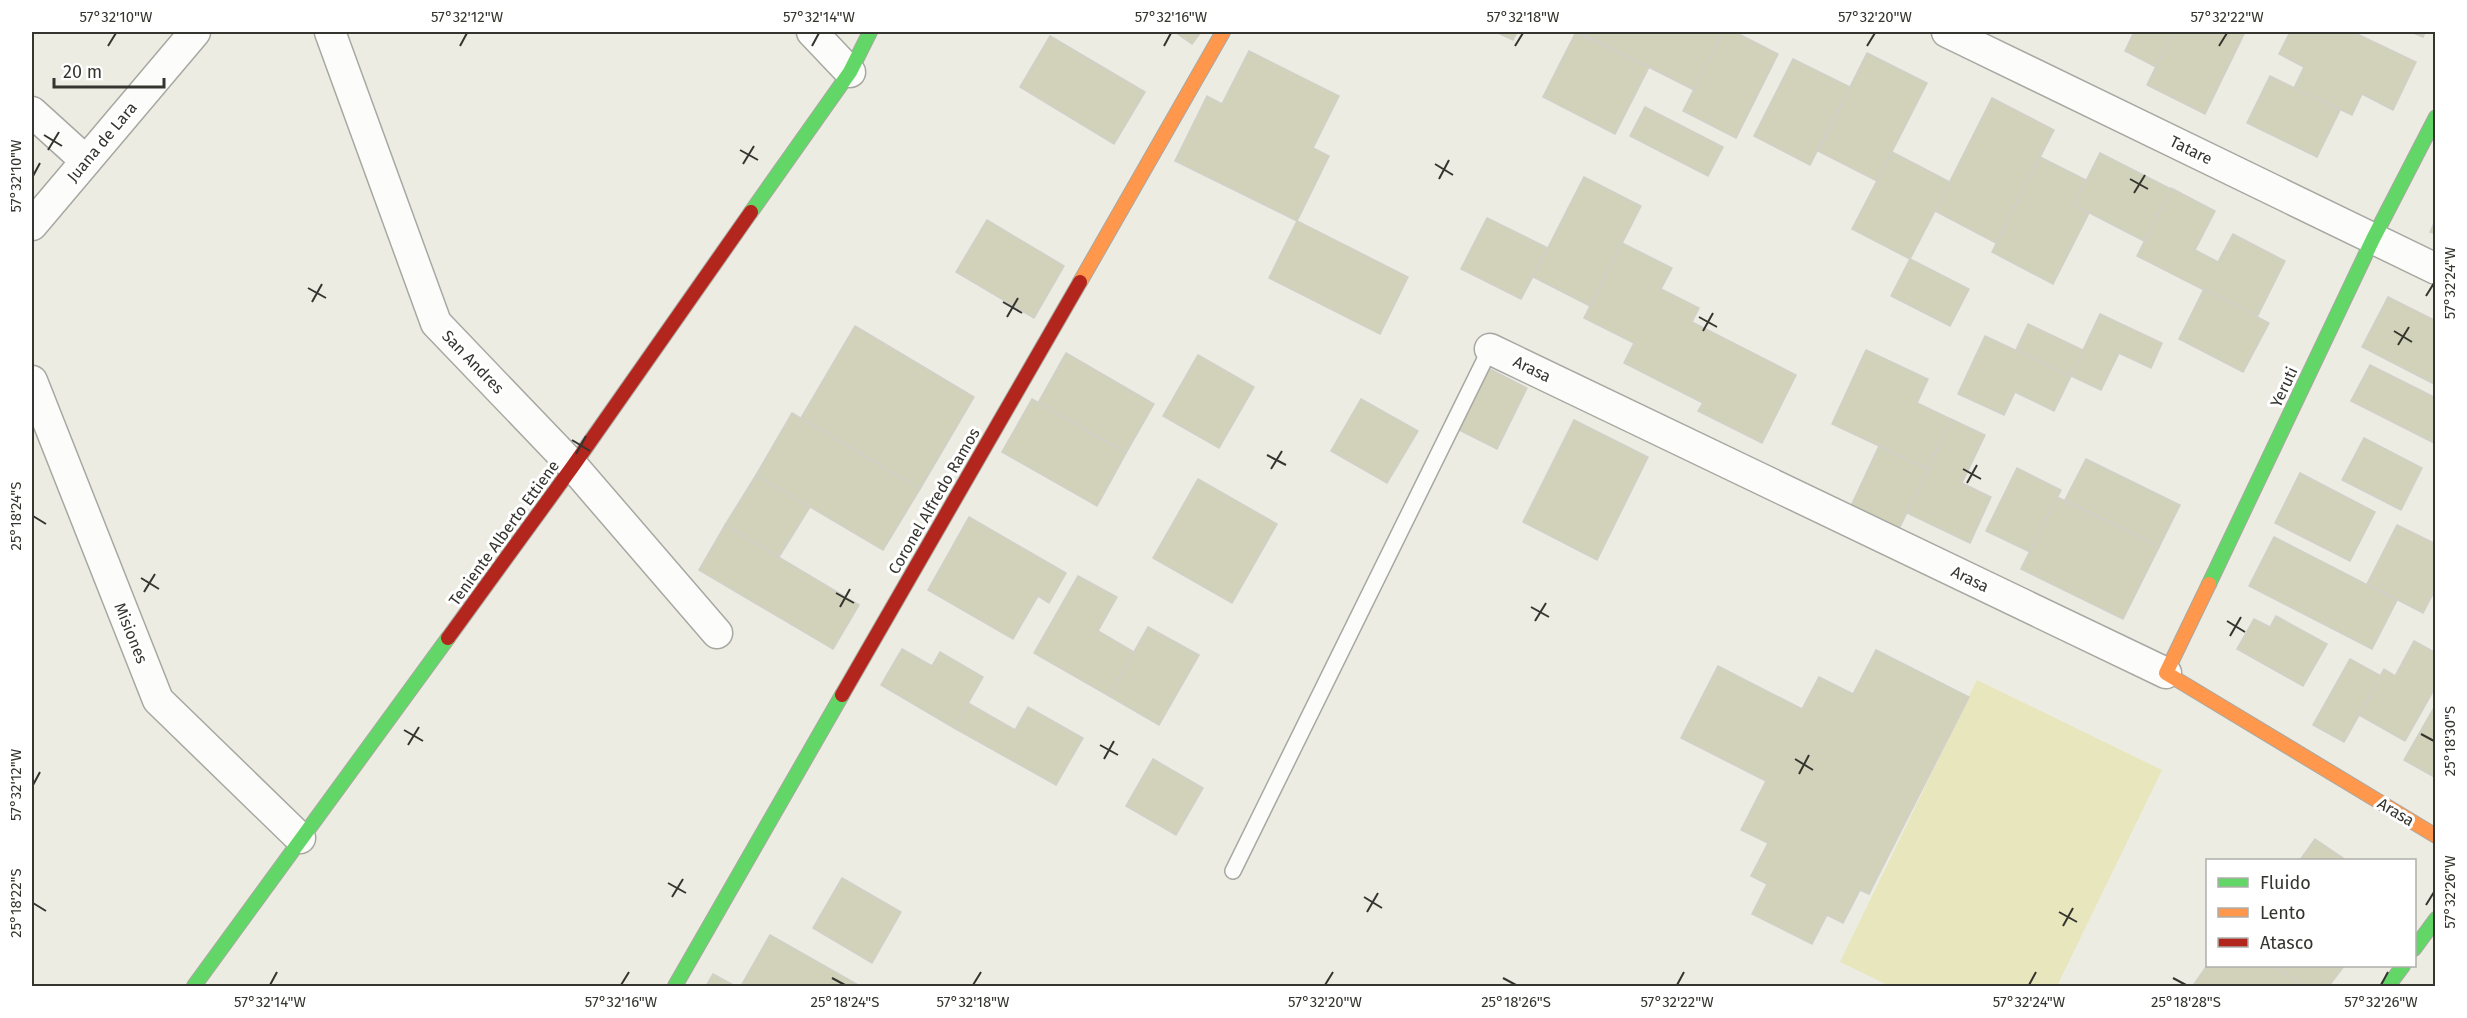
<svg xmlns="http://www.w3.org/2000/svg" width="2467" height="1018" viewBox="0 0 2467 1018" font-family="'Fira Sans',sans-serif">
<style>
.green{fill:#e7e6bc}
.building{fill:#d2d2bb;stroke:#d0d0c9;stroke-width:1.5}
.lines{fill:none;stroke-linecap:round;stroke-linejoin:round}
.lane-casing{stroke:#a8a8a2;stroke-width:18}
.street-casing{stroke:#a8a8a2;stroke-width:33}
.fast-casing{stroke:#a8a8a2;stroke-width:16}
.slow-casing{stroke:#a8a8a2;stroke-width:16}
.jam-casing{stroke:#a8a8a2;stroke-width:16}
.lane{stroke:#fcfcfb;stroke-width:15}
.street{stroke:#fcfcfb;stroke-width:30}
.fast{stroke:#63d668;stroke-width:14}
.slow{stroke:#ff974d;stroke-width:14}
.jam{stroke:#b3261e;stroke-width:14}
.ticks{fill:none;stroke:#34352e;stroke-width:2}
.labels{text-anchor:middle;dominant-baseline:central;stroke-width:6;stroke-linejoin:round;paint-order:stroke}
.street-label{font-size:16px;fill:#34352e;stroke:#fff}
.neatline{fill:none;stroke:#34352e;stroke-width:2}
.ticks-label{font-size:15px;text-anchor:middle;fill:#34352e}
</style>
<rect width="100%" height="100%" fill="#ecece3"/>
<!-- green -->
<polygon class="green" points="1977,680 2162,770 2057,986 1890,986 1840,962"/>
<!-- building -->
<g class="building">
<polygon points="1175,32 1201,32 1192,44"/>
<polygon points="1496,32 1517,32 1513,40"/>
<polygon points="1576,32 1649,67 1615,134 1543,97"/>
<polygon points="1579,32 1723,32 1694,90"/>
<polygon points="1723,32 1735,32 1778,54 1736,138 1683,111"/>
<polygon points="2134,32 2173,32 2156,67 2125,51"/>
<polygon points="2173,32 2245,32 2205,114 2147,85"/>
<polygon points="2290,32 2353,32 2416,62 2393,110 2362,94 2352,115 2294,88 2304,67 2279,54"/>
<polygon points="2411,32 2425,32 2423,37"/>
<polygon points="1050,36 1145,92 1114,144 1020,87"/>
<polygon points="1249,51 1339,96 1313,148 1329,156 1297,221 1175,161 1207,96 1222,104"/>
<polygon points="1867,53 1927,83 1877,181 1818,151"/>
<polygon points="1793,59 1850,87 1810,165 1754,136"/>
<polygon points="2270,76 2340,110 2317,157 2247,123"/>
<polygon points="1992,98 2054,130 1996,243 1935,211"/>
<polygon points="1645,107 1723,147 1708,176 1630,136"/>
<polygon points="1892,152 1950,182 1910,259 1852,229"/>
<polygon points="2100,153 2171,189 2144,241 2074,205"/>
<polygon points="2040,157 2086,180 2074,205 2089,213 2053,284 1992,252"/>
<polygon points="1584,177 1641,206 1590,306 1533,277"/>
<polygon points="2171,188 2215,211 2195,250 2218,262 2233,234 2285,261 2257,317 2137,256"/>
<polygon points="1487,218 1548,248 1521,299 1461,269"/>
<polygon points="2436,219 2436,234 2430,232"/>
<polygon points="987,220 1064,266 1034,318 956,272"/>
<polygon points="1297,221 1408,277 1380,334 1269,278"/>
<polygon points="1622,243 1672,268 1661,289 1699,308 1692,322 1796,375 1762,443 1698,411 1703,403 1624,363 1634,343 1584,318"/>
<polygon points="1910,259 1969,289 1950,326 1891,296"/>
<polygon points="2204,289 2269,323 2243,372 2179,339"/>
<polygon points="2388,297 2436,321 2436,385 2362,347"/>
<polygon points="2100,314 2162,343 2151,368 2119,353 2101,390 2071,376"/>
<polygon points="2028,324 2083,350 2071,376 2016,350"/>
<polygon points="855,326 974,397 920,489 801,418"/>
<polygon points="1985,336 2071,376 2054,411 2015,392 2004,415 1958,394"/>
<polygon points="1866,350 1928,379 1917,403 1951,419 1928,469 1832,424"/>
<polygon points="1066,353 1154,404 1126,453 1038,403"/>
<polygon points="1198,355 1254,387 1219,448 1163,416"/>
<polygon points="2370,365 2436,398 2436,444 2351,401"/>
<polygon points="1486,367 1527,388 1497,449 1455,428"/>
<polygon points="1032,399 1126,453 1097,506 1002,452"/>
<polygon points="1361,399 1418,431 1387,483 1331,451"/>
<polygon points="792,413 920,489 883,550 756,475"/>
<polygon points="1951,419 1985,435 1962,483 1991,497 1970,543 1907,513"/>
<polygon points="1574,420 1648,457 1597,560 1523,522"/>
<polygon points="2364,438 2422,468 2401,510 2342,480"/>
<polygon points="1879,446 1928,469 1899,529 1851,506"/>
<polygon points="2086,459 2180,505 2159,547 2065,500"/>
<polygon points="2017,468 2061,490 2030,552 1986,531"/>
<polygon points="2300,473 2375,512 2350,561 2275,523"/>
<polygon points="756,475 810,507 779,557 725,525"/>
<polygon points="1198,479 1277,524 1232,603 1153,558"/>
<polygon points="2057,497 2159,547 2123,619 2021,569"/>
<polygon points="969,517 1066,573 1049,603 1038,596 1013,639 928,590"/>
<polygon points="725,525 859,605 833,649 699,570"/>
<polygon points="2397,525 2436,544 2436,588 2423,613 2367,584"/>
<polygon points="2274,537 2397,600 2372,649 2249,586"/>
<polygon points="1078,576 1117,597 1098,631 1134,652 1109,696 1034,653"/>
<polygon points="2276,616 2327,644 2303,686 2237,649 2254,619 2270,627"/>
<polygon points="1148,627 1199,655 1159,725 1109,696"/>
<polygon points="2414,641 2436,653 2436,686 2405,741 2359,715 2384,669 2395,676"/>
<polygon points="902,649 932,666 940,652 983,677 954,728 881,685"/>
<polygon points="1876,650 1969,697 1869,894 1860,890 1843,923 1827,915 1812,944 1752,914 1767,884 1751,876 1768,843 1741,830 1766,781 1681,738 1718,666 1802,709 1819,677 1853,694"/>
<polygon points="2350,659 2381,676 2344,742 2313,725"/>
<polygon points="968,703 1015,730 1028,707 1083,738 1056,785 954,728"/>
<polygon points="2436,704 2436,778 2404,760"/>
<polygon points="1153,759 1203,788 1176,835 1126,806"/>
<polygon points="2315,839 2346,860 2300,860"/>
<polygon points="842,878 901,912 872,963 813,928"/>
<polygon points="770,935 860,986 741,986"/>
<polygon points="2208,964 2274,966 2304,986 2197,986 2194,984"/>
<polygon points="2274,966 2344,966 2329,986 2304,986"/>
<polygon points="713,974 735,986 706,986"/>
</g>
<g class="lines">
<defs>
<polyline id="lane" points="1233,871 1490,349"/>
<g id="street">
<polyline points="330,32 436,323 573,466 717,633"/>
<polyline points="812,32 850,72"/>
<polyline points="1947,32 2436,269"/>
<polyline points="32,112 86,161"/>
<polyline points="32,225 195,32"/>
<polyline points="1490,349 2166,673"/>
<polyline points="32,381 158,700 300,838"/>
</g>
<g id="fast">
<polyline points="751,212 850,72 870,32"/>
<polyline points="2209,584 2373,239 2436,117"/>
<polyline points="2414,949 2436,919"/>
<polyline points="194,986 448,638"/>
<polyline points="675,986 842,695"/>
<polyline points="2388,986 2403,966"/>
</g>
<g id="slow">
<polyline points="1080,282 1223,32"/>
<polyline points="2209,584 2166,673 2436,836"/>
</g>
<g id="jam">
<polyline points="448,638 573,466 751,212"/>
<polyline points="842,695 1080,282"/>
</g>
</defs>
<!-- lane casing -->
<use href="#lane" class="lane-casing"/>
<!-- street casing -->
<use href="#street" class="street-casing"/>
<!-- fast casing -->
<use href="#fast" class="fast-casing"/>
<!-- slow casing -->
<use href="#slow" class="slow-casing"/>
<!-- jam casing -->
<use href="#jam" class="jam-casing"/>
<!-- lane -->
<use href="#lane" class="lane"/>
<!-- street -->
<use href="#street" class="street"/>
<!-- fast -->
<use href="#fast" class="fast"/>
<!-- slow -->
<use href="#slow" class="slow"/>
<!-- jam -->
<use href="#jam" class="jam"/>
</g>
<!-- ticks -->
<path class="ticks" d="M108,46L116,33M460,46L467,33M812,46L819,33M1164,46L1171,33M1515,46L1523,33M1867,46L1875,33M2219,46L2227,33M44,135L62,146M48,150L59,132M740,150L758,160M743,164L754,146M1435,164L1453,175M33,176L40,163M1439,179L1449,160M2130,179L2148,189M2134,193L2145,175M308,288L326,298M2426,296L2434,283M312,302L322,284M1003,302L1022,313M1007,317L1018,298M1699,317L1717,327M1703,331L1713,313M2394,331L2412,342M2398,345L2409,327M572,440L590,451M576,454L586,436M1267,455L1286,465M1271,469L1282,451M1963,469L1981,479M1967,483L1977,465M33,516L46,524M141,578L159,589M144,592L155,574M836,593L854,603M840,607L850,589M1531,607L1549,617M1535,621L1546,603M2227,621L2245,632M2230,636L2241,617M404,730L423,741M2421,734L2434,741M408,745L419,727M1100,745L1118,755M1104,759L1114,741M1795,759L1813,770M1799,774L1809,755M33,785L40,772M668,883L686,893M672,897L683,879M1364,897L1382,908M33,903L46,911M2426,905L2434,892M1367,912L1378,893M2059,912L2077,922M2063,926L2073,908M832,978L845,985M1503,978L1516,985M2173,978L2186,985M270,985L277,972M621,985L629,972M973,985L981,972M1325,985L1333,972M1677,985L1684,972M2029,985L2036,972M2381,985L2388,972"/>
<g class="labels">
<!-- street labels -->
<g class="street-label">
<text transform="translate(102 142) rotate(-50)">Juana de Lara</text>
<text transform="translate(2191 150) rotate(26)">Tatare</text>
<text transform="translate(473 362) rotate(46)">San Andres</text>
<text transform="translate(1532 369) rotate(26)">Arasa</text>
<text transform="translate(2284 387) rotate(-65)">Yeruti</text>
<text transform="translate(934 501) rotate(-60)">Coronel Alfredo Ramos</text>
<text transform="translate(504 533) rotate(-54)">Teniente Alberto Ettiene</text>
<text transform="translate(1970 579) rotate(26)">Arasa</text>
<text transform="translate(131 633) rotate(68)">Misiones</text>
<text transform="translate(2396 812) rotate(31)">Arasa</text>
</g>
</g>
<!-- border -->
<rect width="2467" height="1018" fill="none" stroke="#ffffff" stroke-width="66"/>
<!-- legend -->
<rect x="2206" y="859" width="210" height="108" fill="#ffffff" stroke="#aeaeab" stroke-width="1.5"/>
<rect x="2218" y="878" width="30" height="9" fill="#63d668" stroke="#aeaeab" stroke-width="1.5"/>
<text x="2260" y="889" font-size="18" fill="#34352e">Fluido</text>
<rect x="2218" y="908" width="30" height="9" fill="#ff974d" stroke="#aeaeab" stroke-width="1.5"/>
<text x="2260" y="919" font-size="18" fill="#34352e">Lento</text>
<rect x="2218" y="938" width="30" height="9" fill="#b3261e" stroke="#aeaeab" stroke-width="1.5"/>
<text x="2260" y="949" font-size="18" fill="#34352e">Atasco</text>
<!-- scale -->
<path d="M54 78v9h110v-9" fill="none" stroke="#34352e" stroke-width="3"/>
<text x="63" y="78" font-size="18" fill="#34352e" stroke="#ffffff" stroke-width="4.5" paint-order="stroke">20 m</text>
<rect x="33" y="33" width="2401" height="952" class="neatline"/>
<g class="ticks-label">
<text x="116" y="22">57°32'10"W</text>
<text x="467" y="22">57°32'12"W</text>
<text x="819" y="22">57°32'14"W</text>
<text x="1171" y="22">57°32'16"W</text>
<text x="1523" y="22">57°32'18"W</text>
<text x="1875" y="22">57°32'20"W</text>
<text x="2227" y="22">57°32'22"W</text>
<text transform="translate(16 176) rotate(-90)" y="5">57°32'10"W</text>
<text transform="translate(2450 283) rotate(-90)" y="5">57°32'24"W</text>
<text transform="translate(16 516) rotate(-90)" y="5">25°18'24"S</text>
<text transform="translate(2450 741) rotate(-90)" y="5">25°18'30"S</text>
<text transform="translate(16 785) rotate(-90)" y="5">57°32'12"W</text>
<text transform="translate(2450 892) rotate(-90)" y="5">57°32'26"W</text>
<text transform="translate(16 903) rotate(-90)" y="5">25°18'22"S</text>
<text x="270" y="1007">57°32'14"W</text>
<text x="621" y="1007">57°32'16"W</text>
<text x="845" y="1007">25°18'24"S</text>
<text x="973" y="1007">57°32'18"W</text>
<text x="1325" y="1007">57°32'20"W</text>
<text x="1516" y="1007">25°18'26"S</text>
<text x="1677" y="1007">57°32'22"W</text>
<text x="2029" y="1007">57°32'24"W</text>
<text x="2186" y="1007">25°18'28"S</text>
<text x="2381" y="1007">57°32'26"W</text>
</g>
</svg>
